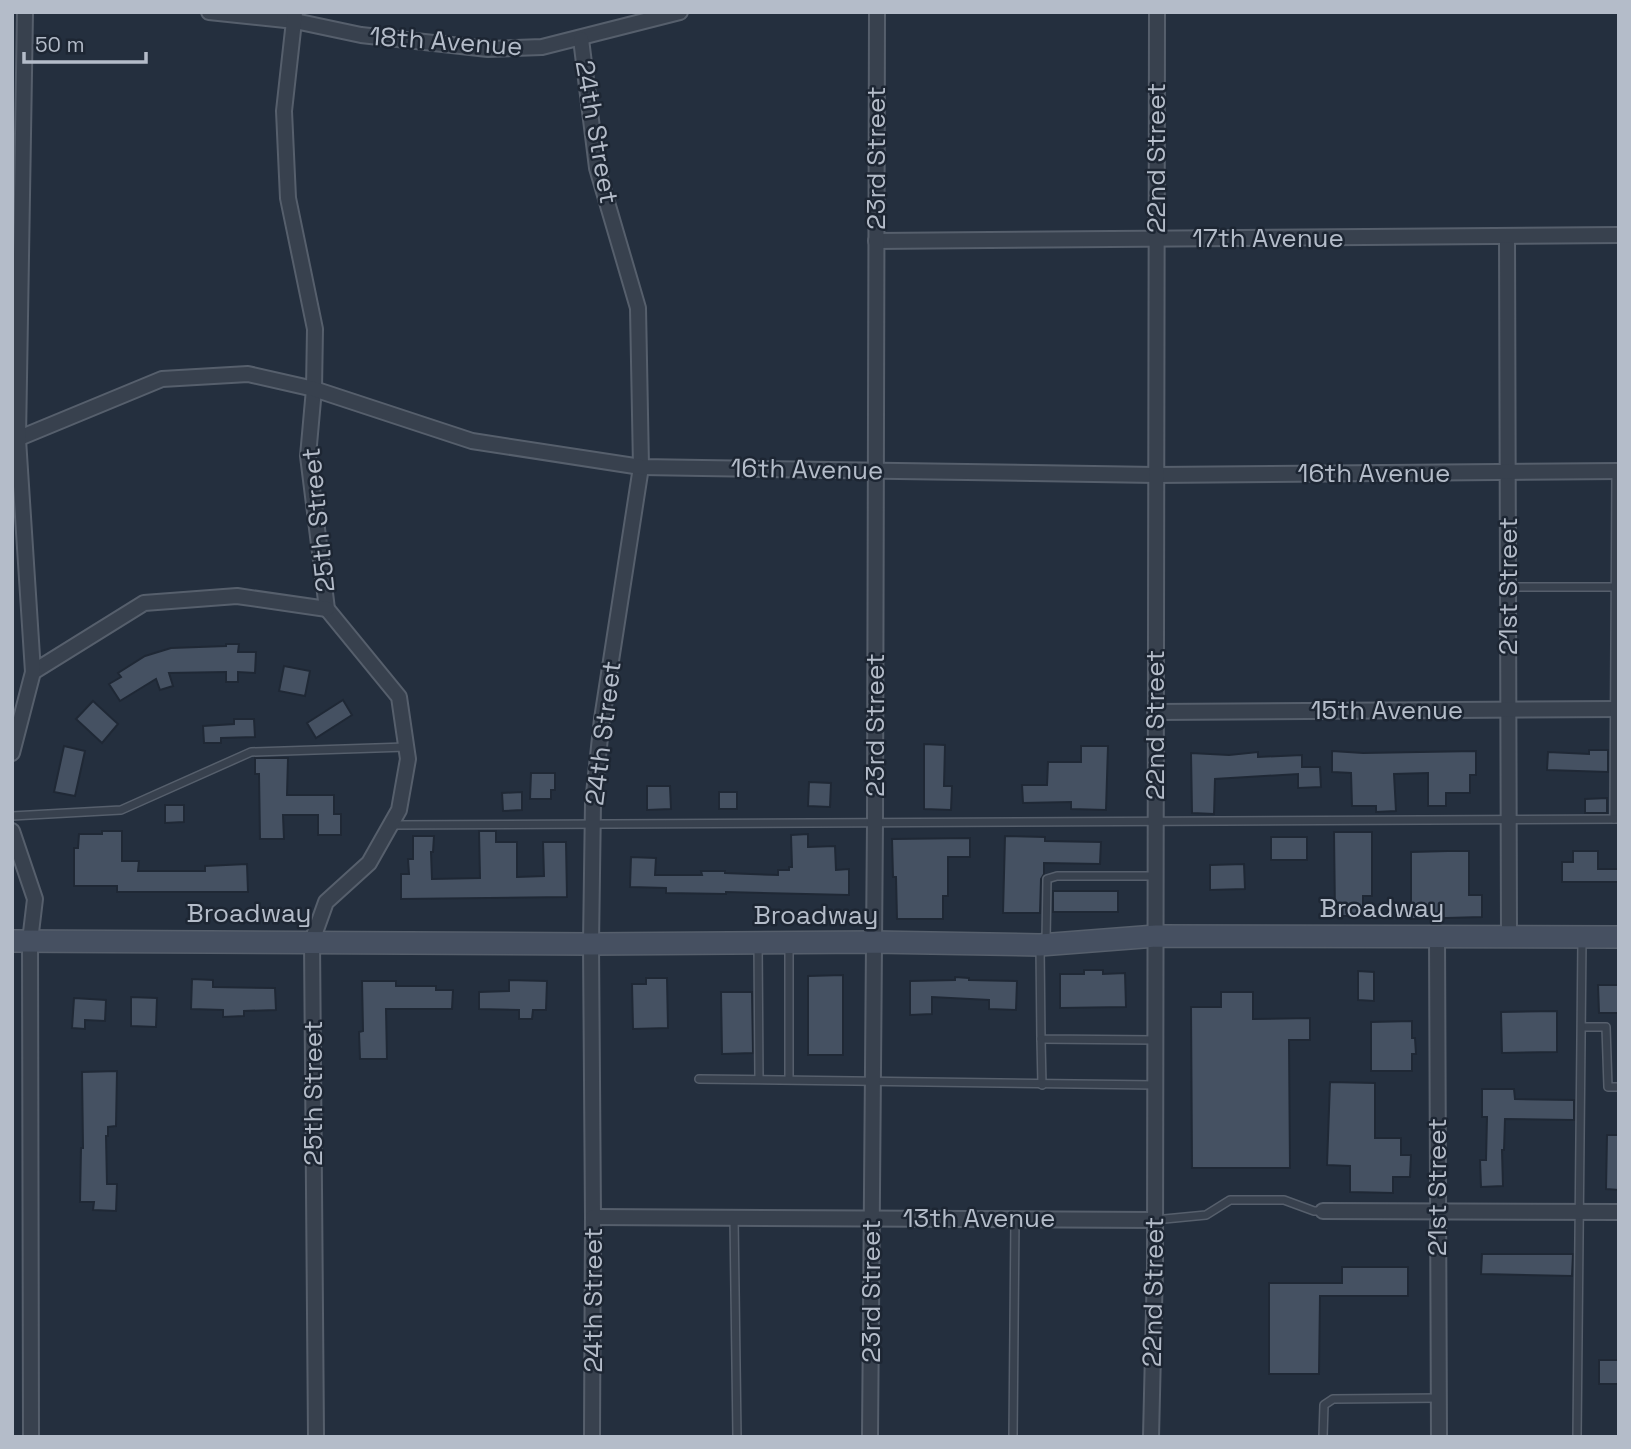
<svg xmlns="http://www.w3.org/2000/svg" width="1631" height="1449" viewBox="0 0 1631 1449" font-family="'Space Grotesk',sans-serif">
<style>
.building{fill:#455162;stroke:#1f2835;stroke-width:2}
.lines{fill:none;stroke-linecap:round;stroke-linejoin:round}
.lane-casing{stroke:#565f6c;stroke-width:10}
.street-casing{stroke:#565f6c;stroke-width:18}
.secondary-casing{stroke:#565f6c;stroke-width:24}
.lane{stroke:#38414e;stroke-width:7}
.street{stroke:#38414e;stroke-width:14}
.secondary{stroke:#465061;stroke-width:21}
.labels{text-anchor:middle;dominant-baseline:central;stroke-width:5;stroke-linejoin:round;paint-order:stroke}
.street-label{font-size:26px;fill:#b4bcc9;stroke:#1d2633}
</style>
<rect width="100%" height="100%" fill="#242f3e"/>
<!-- building -->
<g class="building">
<polygon points="226,644 239,644 238,652 256,652 255,673 238,672 238,682 226,682 226,672 169,673 173,686 160,690 156,679 120,701 109,684 121,677 118,673 145,656 171,648 226,646"/>
<polygon points="284,666 310,671 305,696 279,691"/>
<polygon points="343,700 352,715 316,738 307,723"/>
<polygon points="93,701 118,724 102,743 76,719"/>
<polygon points="234,719 254,719 255,737 221,738 221,743 204,743 203,726 234,724"/>
<polygon points="924,744 945,745 944,786 952,786 951,810 924,809"/>
<polygon points="64,746 85,751 75,796 54,792"/>
<polygon points="1081,746 1108,746 1106,810 1071,809 1071,802 1023,803 1022,785 1047,785 1048,762 1081,762"/>
<polygon points="1589,750 1608,750 1608,772 1547,770 1548,752 1589,754"/>
<polygon points="1332,751 1363,753 1476,751 1476,775 1470,775 1470,793 1446,793 1446,806 1428,806 1428,773 1394,774 1396,811 1376,812 1376,806 1352,806 1351,773 1332,772"/>
<polygon points="1258,752 1258,757 1302,755 1302,767 1320,767 1321,787 1298,788 1298,774 1215,779 1214,814 1192,813 1191,753 1229,755"/>
<polygon points="255,758 288,758 287,795 334,795 334,814 341,814 341,835 318,835 318,815 283,815 284,839 260,839 259,774 255,774"/>
<polygon points="531,773 555,773 555,790 551,790 551,799 530,799"/>
<polygon points="809,782 831,783 830,807 808,806"/>
<polygon points="647,786 670,786 671,809 647,810"/>
<polygon points="522,792 522,810 503,811 502,793"/>
<rect x="719" y="792" width="18" height="17"/>
<polygon points="1607,798 1607,813 1585,813 1585,799"/>
<polygon points="165,805 184,805 184,822 165,823"/>
<polygon points="102,831 122,831 122,861 139,861 138,871 205,871 205,866 247,864 248,892 117,892 117,886 74,886 74,848 78,848 79,834 102,834"/>
<polygon points="479,831 496,831 496,842 517,842 517,877 544,876 543,842 566,842 567,897 401,899 401,874 409,874 408,859 413,859 413,836 434,836 433,852 431,852 432,879 480,878"/>
<polygon points="1334,832 1372,832 1372,896 1363,896 1363,916 1335,916"/>
<polygon points="808,834 808,847 835,846 836,870 849,869 849,895 726,892 726,894 666,893 666,888 630,887 631,857 656,858 655,875 702,875 701,871 725,871 725,873 778,875 778,870 789,870 789,867 792,867 791,835"/>
<polygon points="1005,836 1045,837 1045,841 1101,842 1100,864 1044,863 1044,874 1041,879 1040,913 1003,913"/>
<rect x="1271" y="837" width="36" height="23"/>
<polygon points="970,838 970,857 948,857 948,896 943,896 943,919 897,919 896,877 893,877 892,839"/>
<polygon points="1448,851 1469,851 1469,895 1482,895 1482,917 1411,919 1411,852"/>
<polygon points="1573,851 1598,851 1598,869 1619,869 1619,882 1562,882 1562,862 1573,862"/>
<polygon points="1244,864 1245,889 1210,890 1210,865"/>
<rect x="1053" y="891" width="65" height="21"/>
<polygon points="1084,970 1103,970 1103,974 1125,973 1126,1007 1060,1008 1060,974 1084,974"/>
<polygon points="1358,971 1374,972 1374,1001 1358,1000"/>
<polygon points="843,975 843,1055 808,1055 808,976"/>
<polygon points="955,977 969,978 969,980 1017,981 1016,1010 989,1009 989,1000 932,997 932,1014 910,1015 910,981 955,980"/>
<polygon points="646,978 667,978 668,1028 633,1029 632,984 646,984"/>
<polygon points="192,979 213,980 213,987 275,988 276,1010 244,1011 244,1016 223,1017 223,1010 191,1009"/>
<polygon points="509,980 547,981 546,1010 533,1010 532,1019 519,1019 519,1010 479,1009 479,992 509,991"/>
<polygon points="362,981 396,981 396,986 436,986 436,990 453,990 452,1009 386,1009 387,1059 360,1059 359,1032 363,1031"/>
<polygon points="1598,985 1619,985 1619,1013 1599,1013"/>
<polygon points="721,992 752,992 753,1053 722,1054"/>
<polygon points="1221,992 1253,992 1253,1019 1310,1018 1310,1040 1289,1040 1290,1168 1192,1168 1191,1007 1221,1007"/>
<polygon points="131,997 157,998 156,1027 131,1026"/>
<polygon points="74,998 106,1000 105,1021 85,1020 85,1029 72,1028"/>
<polygon points="1557,1011 1557,1052 1502,1053 1501,1012"/>
<polygon points="1412,1021 1412,1038 1415,1038 1416,1054 1412,1054 1412,1071 1371,1071 1371,1022"/>
<polygon points="117,1071 116,1126 108,1127 108,1136 106,1136 107,1184 117,1184 116,1211 93,1210 94,1202 80,1202 81,1148 83,1148 82,1072"/>
<polygon points="1330,1082 1375,1083 1375,1138 1401,1138 1401,1155 1411,1155 1410,1177 1393,1177 1393,1193 1350,1192 1350,1166 1327,1165"/>
<polygon points="1482,1089 1514,1089 1515,1099 1574,1100 1574,1120 1505,1119 1504,1150 1502,1150 1503,1186 1481,1187 1480,1160 1486,1160 1487,1117 1482,1117"/>
<polygon points="1607,1135 1619,1135 1619,1190 1606,1189"/>
<polygon points="1482,1254 1573,1254 1572,1276 1481,1274"/>
<polygon points="1342,1267 1408,1267 1408,1296 1320,1296 1319,1374 1269,1374 1269,1283 1342,1283"/>
<polygon points="1599,1360 1619,1360 1618,1384 1599,1384"/>
</g>
<g class="lines">
<defs>
<g id="lane">
<polyline points="1508,587 1615,587"/>
<polyline points="12,816 121,810 251,752 406,747"/>
<polyline points="1614,819 1616,471"/>
<polyline points="391,825 1619,819"/>
<polyline points="1046,941 1047,879 1057,876 1155,876"/>
<polyline points="789,943 789,1079"/>
<polyline points="758,944 759,1079"/>
<polyline points="1040,947 1041,1039 1155,1040"/>
<polyline points="1582,1027 1606,1027 1608,1087 1619,1087"/>
<polyline points="1041,1039 1042,1085"/>
<polyline points="699,1079 1155,1085"/>
<polyline points="734,1217 737,1437"/>
<polyline points="1154,1220 1206,1215 1230,1200 1284,1200 1314,1211 1323,1211"/>
<polyline points="1013,1437 1015,1219"/>
<polyline points="1323,1437 1324,1405 1333,1399 1439,1398"/>
<polyline points="1577,1437 1582,940"/>
</g>
<g id="street">
<polyline points="209,12 295,21 361,35 488,49 542,47 680,12"/>
<polyline points="295,12 284,111 288,198 315,329 314,389 308,456 327,609 399,697 408,759 399,810 369,863 326,902 312,941 316,1437"/>
<polyline points="581,39 597,168 638,308 641,467 602,719 593,803 591,944 593,1217 592,1437"/>
<polyline points="1507,236 1509,937"/>
<polyline points="876,241 1619,235"/>
<polyline points="12,441 162,379 248,374 314,389 472,441 641,467 1156,475 1619,471"/>
<polyline points="33,672 144,603 237,596 327,609"/>
<polyline points="1155,712 1619,709"/>
<polyline points="12,753 33,672 18,439 25,12"/>
<polyline points="12,831 35,899 30,941 31,1437"/>
<polyline points="1437,936 1439,1437"/>
<polyline points="1323,1211 1619,1212"/>
<polyline points="593,1217 1154,1220"/>
<polyline points="870,1437 875,822 877,12"/>
<polyline points="1151,1437 1155,1267 1157,12"/>
</g>
<polyline id="secondary" points="12,941 591,944 874,942 1040,945 1156,936 1619,937"/>
</defs>
<!-- lane casing -->
<use href="#lane" class="lane-casing"/>
<!-- street casing -->
<use href="#street" class="street-casing"/>
<!-- secondary casing -->
<use href="#secondary" class="secondary-casing"/>
<!-- lane -->
<use href="#lane" class="lane"/>
<!-- street -->
<use href="#street" class="street"/>
<!-- secondary -->
<use href="#secondary" class="secondary"/>
</g>
<g class="labels">
<!-- street labels -->
<g class="street-label">
<text transform="translate(446 41) rotate(4)">18th Avenue</text>
<text transform="translate(597 132) rotate(80)">24th Street</text>
<text transform="translate(876 158) rotate(-90)">23rd Street</text>
<text transform="translate(1156 158) rotate(-90)">22nd Street</text>
<text x="1268" y="238">17th Avenue</text>
<text transform="translate(807 469) rotate(1)">16th Avenue</text>
<text x="1374" y="473">16th Avenue</text>
<text transform="translate(318 520) rotate(-96)">25th Street</text>
<text transform="translate(1508 586) rotate(-90)">21st Street</text>
<text x="1387" y="710">15th Avenue</text>
<text transform="translate(875 725) rotate(-90)">23rd Street</text>
<text transform="translate(1155 725) rotate(-90)">22nd Street</text>
<text transform="translate(603 733) rotate(-83)">24th Street</text>
<text x="1382" y="908">Broadway</text>
<text x="249" y="913">Broadway</text>
<text x="816" y="915">Broadway</text>
<text transform="translate(313 1093) rotate(-90)">25th Street</text>
<text transform="translate(1437 1187) rotate(-90)">21st Street</text>
<text x="979" y="1218">13th Avenue</text>
<text transform="translate(871 1291) rotate(-90)">23rd Street</text>
<text transform="translate(1153 1292) rotate(-89)">22nd Street</text>
<text transform="translate(593 1300) rotate(-90)">24th Street</text>
</g>
</g>
<!-- border -->
<rect width="1631" height="1449" fill="none" stroke="#b4bcc9" stroke-width="28"/>
<!-- scale -->
<path d="M24 52v10h122v-10" fill="none" stroke="#b4bcc9" stroke-width="3.5"/>
<text x="35" y="52" font-size="21" fill="#b4bcc9" stroke="#1d2633" stroke-width="5" paint-order="stroke">50 m</text>
</svg>
